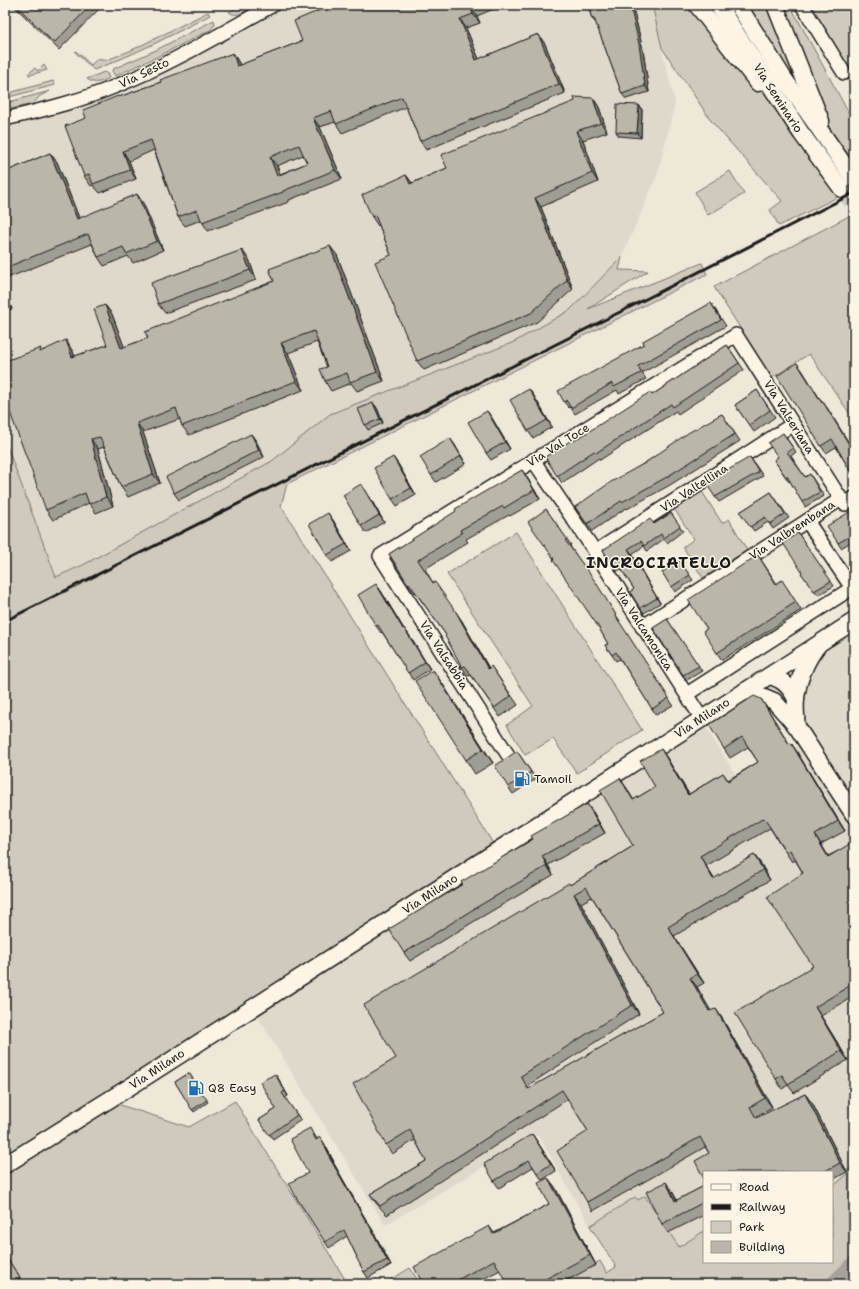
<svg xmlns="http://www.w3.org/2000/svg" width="859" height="1289" viewBox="0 0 859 1289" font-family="'Shantell Sans',sans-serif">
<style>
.built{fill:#ded9cb}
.green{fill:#cfcabd;stroke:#76736c}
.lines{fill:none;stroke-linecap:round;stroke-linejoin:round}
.canal{stroke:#a7a299;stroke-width:13}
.major-tunnel{stroke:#cec9bd;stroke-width:16;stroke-dasharray:16 8;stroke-linecap:butt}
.minor-casing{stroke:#1c1c1c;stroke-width:16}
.major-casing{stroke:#1c1c1c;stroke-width:19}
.minor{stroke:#fcf5e5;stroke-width:13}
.major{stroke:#fcf5e5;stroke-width:16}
.rail{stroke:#1c1c1c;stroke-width:3}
.wall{fill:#a09d92;stroke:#1c1c1c;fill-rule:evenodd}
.shaded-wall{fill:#827f77;stroke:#1c1c1c}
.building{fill:#bab6aa;stroke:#1c1c1c;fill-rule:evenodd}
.labels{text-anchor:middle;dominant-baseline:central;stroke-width:3;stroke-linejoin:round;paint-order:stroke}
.street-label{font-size:12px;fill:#1c1c1c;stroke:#fcf5e5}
.poi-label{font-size:12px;fill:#1c1c1c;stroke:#fcf5e5;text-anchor:start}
.district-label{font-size:16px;font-weight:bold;letter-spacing:1px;fill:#1c1c1c;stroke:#fcf5e5}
</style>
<rect width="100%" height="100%" fill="#eee8d9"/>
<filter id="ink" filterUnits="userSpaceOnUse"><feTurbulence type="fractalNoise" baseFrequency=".025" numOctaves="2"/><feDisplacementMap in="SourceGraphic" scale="8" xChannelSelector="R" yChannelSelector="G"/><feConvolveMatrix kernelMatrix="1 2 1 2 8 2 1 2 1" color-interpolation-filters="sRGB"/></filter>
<g filter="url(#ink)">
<!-- built -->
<g class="built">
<polygon points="283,5 651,5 675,103 658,173 622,257 570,310 514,342 330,414 273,461 83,565 56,577 5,441 5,122 117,91"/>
<polygon points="854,622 854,1012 845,1019 854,1033 854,1174 832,1188 832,1172 704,1172 704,1231 674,1250 635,1197 590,1226 538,1135 385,1225 255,1012 701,719 741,784 806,740 763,680"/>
</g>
<!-- green -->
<g class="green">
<path d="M241,5H256C248,9 237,19 229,12Z"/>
<polygon points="652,5 790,5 852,119 854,142 854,189 779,226 770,210 782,201 712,122 662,48"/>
<polygon points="812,5 854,5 854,76 811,5"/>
<path d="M208,12L210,15C171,36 135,54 94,70L75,52L76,51L91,65L97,59L101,60H107L132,50Z"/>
<polygon points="214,20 215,25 210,30 159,56 115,76 112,71 113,69 156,50"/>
<polygon points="44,65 47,70 30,75 28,74 35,68 38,71"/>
<path d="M104,72L107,73L109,78C101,82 95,85 87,79Z"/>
<polygon points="53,81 55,85 5,98 5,94"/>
<polygon points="50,91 40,96 33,104 5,110 5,103"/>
<polygon points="730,171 744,194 708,215 695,192"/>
<polygon points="849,216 854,223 854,420 809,354 772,378 714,287"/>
<polygon points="622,257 619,270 648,271 588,309 702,263 707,274 287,484 281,506 499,853 7,1171 117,1104 189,1127 235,1101 348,1284 5,1284 5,441 56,577 83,565 272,461 330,414 514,342 570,310"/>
<polygon points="701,490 722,523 729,519 747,550 703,578 683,547 694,539 673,507"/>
<polygon points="516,532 642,730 577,773 553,739 525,755 507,725 533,706 447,574"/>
<polygon points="854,1165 854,1284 558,1284 600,1261 607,1273 616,1267 590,1226 635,1197 638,1200 645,1196 679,1247 704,1231 704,1262 832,1262 832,1187 848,1174 847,1171"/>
<polygon points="410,1268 420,1284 384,1284"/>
</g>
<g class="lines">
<!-- canal -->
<polyline class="canal" points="831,1284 854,1262"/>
<!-- major-tunnel -->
<polyline class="major-tunnel" points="842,189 854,205"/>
<defs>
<g id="minor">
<polyline points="802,5 844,73"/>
<path d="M5,119C42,110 81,101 116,86C171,64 222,33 273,5"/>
<polyline points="533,460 592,547 702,719"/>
<polyline points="807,521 854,591"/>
<polyline points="595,552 793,424"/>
<polyline points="642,627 841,499"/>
<polyline points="687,694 852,588"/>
<polyline points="508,755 380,556 736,335 841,499 845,504 854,498"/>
</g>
<g id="major">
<polyline points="697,5 758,83"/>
<polyline points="718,5 801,133 842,189"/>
<polyline points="738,5 783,77 854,179"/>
<polyline points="775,5 821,121"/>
<path d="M769,676C783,679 790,687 796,699"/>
<polyline points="745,691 755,693 774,701 782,710 797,727 854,815"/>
<path d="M797,727C796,718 795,707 796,698C798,680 806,660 818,645"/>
<polyline points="5,1165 147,1076 854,621"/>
</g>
</defs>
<!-- minor casing -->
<use href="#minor" class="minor-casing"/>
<!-- major casing -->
<use href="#major" class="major-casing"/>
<!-- minor -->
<use href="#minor" class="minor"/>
<!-- major -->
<use href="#major" class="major"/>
<!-- rail -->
<polyline class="rail" points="5,621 634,305 854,193"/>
</g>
<!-- wall -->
<g class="wall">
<polygon points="13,5 103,5 59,50"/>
<path d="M332,5H497L498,7L477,16L480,23L466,28L479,59L538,34L545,44L565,93L426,150L420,141L406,107L342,133L335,122L320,127L342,179L289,200V202L208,231L201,220L185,226L178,217L154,150L129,161L136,179L100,193L93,185L91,186L84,176L118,96L119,97L161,82L233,53L239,63L240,65L302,41ZM303,155L307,163L280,174L277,166Z"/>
<polygon points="588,5 631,5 634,12 643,50 649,92 626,99 622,94 596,23 592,19"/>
<polygon points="593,98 599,107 607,132 583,140 598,182 541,207 573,289 537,322 424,370 417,361 391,255 379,225 378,226 372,217 406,175 412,183 447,168"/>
<polygon points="639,105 642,110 641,138 619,136 616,132"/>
<polygon points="50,153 57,162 79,218 143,203 163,250 133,263 128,256 104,266 98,257 92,244 5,279 5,172"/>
<polygon points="337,255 384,381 357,391 351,383 331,391 325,381 327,367 317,342 288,353 303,390 189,435 182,426 180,419 143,432 160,483 128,497 121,487 104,447 98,449 113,506 96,513 89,503 53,520 46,510 43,350 72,350 75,356 107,345 105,305 112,314 124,347 148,338 274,281"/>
<polygon points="249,259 256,280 165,313 158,304"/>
<polygon points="5,294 12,309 5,312"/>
<polygon points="711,303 726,326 642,373 646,379 619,394 617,390 575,414 570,407 569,408 564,402 644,344"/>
<polygon points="727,345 744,370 678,414 676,411 600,460 599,458 562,483 545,457 574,441 652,395"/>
<polygon points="802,370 822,403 823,402 828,409 851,446 854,444 854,477 836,447 826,453 821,446"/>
<polygon points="529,389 534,396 552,427 533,438 528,431"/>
<polygon points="757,390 775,417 754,432 735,405"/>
<polygon points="373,403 377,408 383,423 368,430 365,425"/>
<polygon points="487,411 492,418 510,449 491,460 486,453"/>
<polygon points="722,414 740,441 670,485 627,509 626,508 592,531 575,507"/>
<polygon points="783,433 796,452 791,456 805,477 810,474 824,496 805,507 790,481 789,482 774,460 778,457"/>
<polygon points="251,434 256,441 264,457 179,500 174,493"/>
<polygon points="450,438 466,464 436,482 431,475"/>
<polygon points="393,457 398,464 416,495 397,506 392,499"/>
<polygon points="750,457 763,476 719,502 715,497"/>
<polygon points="522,470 528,479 540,499 510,516 509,515 466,539 468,542 425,569 433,583 462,621 489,668 491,666 518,705 500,717 471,675 468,676 462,667 446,635 415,592 414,593 389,554"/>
<polygon points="361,484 366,491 384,522 366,533 361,526"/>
<polygon points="771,492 789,518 773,529 768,522 754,531 740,512"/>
<polygon points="546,509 571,545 570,546 620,621 619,622 673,705 656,715 620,659 616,661 605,645 608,644 599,628"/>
<polygon points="854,509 854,540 841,548 838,543"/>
<polygon points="671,513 683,531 667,543 664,539 647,551 644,546 632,554 660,603 644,613 640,608 634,589 621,569 617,571 603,550 654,524"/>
<polygon points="333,520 351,551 332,562 327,555"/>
<polygon points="798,533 834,586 818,595 801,573 802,572"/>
<polygon points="758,555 777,584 787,588 801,610 722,660 717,653 707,629"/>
<polygon points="679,561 693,580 675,592 662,572"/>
<polygon points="376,584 381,591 404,629 404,628 409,635 430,669 413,680 382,632 381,633 376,626"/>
<polygon points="667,619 702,671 687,680 683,675"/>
<polygon points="442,683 493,763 475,774 466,760"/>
<path d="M761,699L789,744L791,743L797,752L845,831L821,844L828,856L854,843V996L821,1016L848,1060L794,1093L788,1085L782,1089L776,1079L813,966L803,873L795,860L792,862L770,828L706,866L714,879L754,855L761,864L770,880L674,936L704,983L697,987L710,1010L722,1018L772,1107L757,1116V1118L805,1094L812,1103L847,1172L832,1180V1172H704L709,1153L705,1147L593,1211L587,1202L588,1131L568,1099L387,1215L376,1203L370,1194L426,1161L415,1140L392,1154L386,1145L396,1058L570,885L633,846L626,787L633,800L655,787L661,749L667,758L689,794L723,773L728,780L758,762L748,747L730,758L724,749ZM592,897L663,1012L529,1089L527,1086L639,1014L581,903Z"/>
<polygon points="517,751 536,779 513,794 508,787"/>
<polygon points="593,812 605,833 548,865 553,875 478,919 410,961 404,953"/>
<polygon points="189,1073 208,1102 194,1112 175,1082"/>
<polygon points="278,1078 288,1096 285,1098 301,1120 273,1139 259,1120 276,1109"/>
<polygon points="314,1134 317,1139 320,1137 324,1143 334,1162 333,1162 368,1223 372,1229 391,1265 368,1278 364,1272 347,1236 329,1248 296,1197 308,1173"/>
<polygon points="532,1134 556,1171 542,1180 533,1167 499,1188 494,1181"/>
<polygon points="548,1178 555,1187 596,1265 560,1284 507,1284 500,1270 474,1284 423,1284 489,1226 494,1233 549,1204"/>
<polygon points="704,1186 704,1215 668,1233 662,1224 672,1191 677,1200"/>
<polygon points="5,1255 24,1284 5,1284"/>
</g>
<!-- shaded-wall -->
<g class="shaded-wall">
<polygon points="630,5 631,5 634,12 643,50 649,92 645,86"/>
<polygon points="470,7 477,16 480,23 473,14"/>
<polygon points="460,19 466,28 483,69 476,60"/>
<polygon points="538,34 545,44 565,93 559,84"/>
<polygon points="233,53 239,63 244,75 237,66"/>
<polygon points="593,98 599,107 607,132 601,123"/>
<polygon points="639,105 642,110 641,138 637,133"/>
<polygon points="313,118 320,127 342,179 335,170"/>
<polygon points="576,131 583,140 598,182 592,173"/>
<polygon points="123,151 129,161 136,179 130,170"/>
<polygon points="50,153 57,162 83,228 77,219"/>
<polygon points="270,157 277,166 283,185 277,176"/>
<polygon points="406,175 413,184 410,184"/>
<polygon points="137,194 143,203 163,250 157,241"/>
<polygon points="535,198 541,207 573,289 567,280"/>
<polygon points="330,246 337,255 384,381 377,372"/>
<polygon points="242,250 249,259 256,280 250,270"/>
<polygon points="5,294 12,309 5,299"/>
<polygon points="105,305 112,314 128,357 121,348"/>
<polygon points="66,340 72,350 79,366 72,357"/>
<polygon points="281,343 288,353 303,390 296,381"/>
<polygon points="797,363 802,370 827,410 822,403"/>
<polygon points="529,389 534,396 552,427 547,420"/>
<polygon points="373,403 377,408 383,423 380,419"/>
<polygon points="487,411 492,418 510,449 505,442"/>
<polygon points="137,423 143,432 160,483 153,474"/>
<polygon points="251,434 256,441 264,457 259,450"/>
<polygon points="450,438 455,445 466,464 461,456"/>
<polygon points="91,439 98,449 113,506 106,497"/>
<polygon points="393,457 398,464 416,495 411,488"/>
<polygon points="522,470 528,479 540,499 534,490"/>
<polygon points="361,484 366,491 384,522 379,515"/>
<polygon points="328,513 333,520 351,551 346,544"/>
<polygon points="628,549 632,554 660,603 657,598"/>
<polygon points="376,584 381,591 408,636 403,629"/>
<polygon points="456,612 462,621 494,678 488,669"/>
<polygon points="404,628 409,635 430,669 425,662"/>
<polygon points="433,670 442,683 493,763 483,749"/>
<polygon points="761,699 767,708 795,753 789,744"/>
<polygon points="791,743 797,752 845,831 838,821"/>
<polygon points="661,749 667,758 694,804 688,795"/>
<polygon points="620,778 626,787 639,809 633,800"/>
<polygon points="587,804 593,812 605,833 599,824"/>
<polygon points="815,835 821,844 834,866 828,857"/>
<polygon points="754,855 761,864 770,880 763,870"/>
<polygon points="542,856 548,865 553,875 547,866"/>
<polygon points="700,856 706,866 720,888 713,879"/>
<polygon points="574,894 581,903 639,1014 632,1005"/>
<polygon points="668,927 674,936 704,983 697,974"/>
<polygon points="690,978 697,987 716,1020 709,1011"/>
<polygon points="815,1007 821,1016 848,1060 841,1051"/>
<polygon points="716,1009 722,1018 772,1107 765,1098"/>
<polygon points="275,1074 278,1078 288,1096 285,1091"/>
<polygon points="805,1094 812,1103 847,1172 840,1163"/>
<polygon points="532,1134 537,1141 556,1171 551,1164"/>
<polygon points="320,1137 324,1143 334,1162 330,1156"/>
<polygon points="329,1157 333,1162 371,1229 367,1223"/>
<polygon points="548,1178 555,1187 596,1265 590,1255"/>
<polygon points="666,1182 672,1191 682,1210 675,1201"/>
<polygon points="368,1223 372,1229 391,1265 387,1260"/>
</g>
<!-- building -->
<g class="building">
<polygon points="16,5 91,5 54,43"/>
<path d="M332,5H475L470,7L473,14L460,19L476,60L538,34L559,84L420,141L402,97L336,124L331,111L313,118L335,170L283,191V192L202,222L197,210L178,217L151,140L123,151L130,170L93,184L89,174L84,176L65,126L86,118L83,110L118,96L119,97L161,82L160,80L233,53L237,66L302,41L294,21ZM299,145L307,163L277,176L270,157Z"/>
<polygon points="588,5 630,5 639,44 645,86 622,94 594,18 592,19"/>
<polygon points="574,97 593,98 601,123 576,131 592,173 535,198 567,280 531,313 417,361 375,262 391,255 375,215 372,217 362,195 406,175 410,184 447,168 441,155 575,101"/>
<polygon points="617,104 639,105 637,133 616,132"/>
<polygon points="50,153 77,219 137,194 157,241 126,254 123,247 98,257 88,234 5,268 5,172"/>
<polygon points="330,246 377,372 350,382 347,373 325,381 320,369 327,367 314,331 281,343 296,381 182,426 176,408 137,423 153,474 121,487 100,437 91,439 106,497 89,504 85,493 46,510 5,399 5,361 41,348 40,352 66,340 72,357 107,345 94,309 105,305 121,348 148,338 145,332 274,281 269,269"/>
<polygon points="242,250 250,270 158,304 151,283"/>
<polygon points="711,303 721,320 638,366 641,373 614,387 612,383 571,408 566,400 564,402 558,391 644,344 643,341"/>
<polygon points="727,345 739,363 673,407 671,404 596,453 594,451 557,476 545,457 573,439 574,441 650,392 652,395"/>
<polygon points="797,363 822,403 823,402 850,446 854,444 854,472 852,474 832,439 821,446 777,376"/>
<polygon points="529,389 547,420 528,431 510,400"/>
<polygon points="757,390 770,410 749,425 735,405"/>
<polygon points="373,403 380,419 365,425 358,409"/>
<polygon points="487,411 505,442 486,453 468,422"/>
<polygon points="722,414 735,434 665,478 622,502 621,501 587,524 575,507 611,482 645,463 688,433 718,416"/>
<polygon points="783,433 793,448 787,452 805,477 810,474 820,492 802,502 787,476 786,477 774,460 778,457 768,443"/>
<polygon points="251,434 259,450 174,493 166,477"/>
<polygon points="450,438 461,456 431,475 420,457"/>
<polygon points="393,457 411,488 392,499 374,468"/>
<polygon points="750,457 759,472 715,497 706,483"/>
<polygon points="522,470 534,490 504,508 503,506 460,530 462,533 418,560 433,583 435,582 456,612 488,669 491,666 511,696 494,708 465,666 462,667 445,636 446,635 409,583 408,584 389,554 456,511 455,509"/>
<polygon points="361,484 379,515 361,526 343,495"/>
<polygon points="771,492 785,514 770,524 765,517 750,527 740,512"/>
<polygon points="546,509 567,539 565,540 595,581 616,615 615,615 669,698 652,709 616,652 612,655 605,645 608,644 599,628 553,560 554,559 528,522"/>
<polygon points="854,509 854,534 838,543 827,526"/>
<polygon points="328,513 346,544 327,555 309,524"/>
<polygon points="671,513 680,526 663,538 661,534 644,546 641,541 628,549 657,598 640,608 630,592 634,589 618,564 613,566 603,550 650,519 654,524"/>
<polygon points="798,533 831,581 814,591 801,573 802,572 783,543"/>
<polygon points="758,555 776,584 782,580 796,602 717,653 703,631 707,629 688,600"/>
<polygon points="679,561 690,575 671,587 662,572"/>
<polygon points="376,584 403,629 404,628 425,662 408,673 378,625 376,626 358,595"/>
<polygon points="667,619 699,666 683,675 653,628"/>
<polygon points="433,670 483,749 466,760 415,681"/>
<path d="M754,696L761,699L789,744L791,743L838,821L815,835L828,857L853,842L854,843V983L815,1007L841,1051L788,1084L782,1075L776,1079L735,1013L813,966L767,897L803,873L790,850L786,852L764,818L700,856L713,879L754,855L763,870L668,927L697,974L690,978L709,1011L716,1009L765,1098L750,1107L756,1118L805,1094L840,1163L823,1172H704V1179L695,1161L709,1153L700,1137L587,1202L557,1151L588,1131L562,1090L380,1206L370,1194L426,1161L410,1130L386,1145L353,1084L396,1058L364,1005L569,883L570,885L633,846L600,790L620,778L633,800L655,787L640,761L661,749L688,795L723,773L728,781L758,762L742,737L724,749L709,725ZM586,887L663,1012L528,1089L521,1076L632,1005L574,894Z"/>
<polygon points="517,751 531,772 508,787 495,766"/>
<polygon points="854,767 854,778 849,770"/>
<polygon points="587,804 599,824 542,856 547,866 472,910 404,953 389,929 463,884 461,882 533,839 531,836"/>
<polygon points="189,1073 207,1100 192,1110 175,1082"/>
<polygon points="275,1074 285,1091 282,1093 297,1115 269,1135 259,1120 276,1109 260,1082"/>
<polygon points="310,1128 316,1140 320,1137 330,1156 329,1157 367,1223 368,1223 387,1260 364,1272 356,1257 357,1257 344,1230 325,1242 296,1197 289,1183 308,1173 290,1139"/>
<polygon points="532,1134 551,1164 537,1173 529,1160 494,1181 484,1164"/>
<polygon points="548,1178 590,1255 540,1282 541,1284 507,1284 494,1260 450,1284 423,1284 414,1267 489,1226 493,1234 549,1204 538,1183"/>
<polygon points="666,1182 675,1201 704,1186 704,1202 662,1224 646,1192"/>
<polygon points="5,1255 20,1278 12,1284 5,1284"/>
</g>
</g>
<!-- icons -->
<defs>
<symbol id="fuel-bare" viewBox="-9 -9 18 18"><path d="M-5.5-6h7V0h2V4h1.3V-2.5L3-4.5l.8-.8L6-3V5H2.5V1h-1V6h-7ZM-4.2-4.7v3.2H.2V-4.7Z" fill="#1f6fb2" stroke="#fcf5e5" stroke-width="2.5" paint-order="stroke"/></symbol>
</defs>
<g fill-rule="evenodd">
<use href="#fuel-bare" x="511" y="768" width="22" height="22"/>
<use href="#fuel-bare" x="185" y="1077" width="22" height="22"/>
</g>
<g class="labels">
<!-- street labels -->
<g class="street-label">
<text transform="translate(144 73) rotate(-26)">Via Sesto</text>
<text transform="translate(778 98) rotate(57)">Via Seminario</text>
<text transform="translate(789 417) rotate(58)">Via Valseriana</text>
<text transform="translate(558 445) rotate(-32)">Via Val Toce</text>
<text transform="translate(694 488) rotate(-33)">Via Valtellina</text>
<text transform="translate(792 530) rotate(-33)">Via Valbrembana</text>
<text transform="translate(644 629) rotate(57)">Via Valcamonica</text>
<text transform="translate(444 655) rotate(57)">Via Valsabbia</text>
<text transform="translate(702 718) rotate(-33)">Via Milano</text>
<text transform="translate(430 894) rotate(-33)">Via Milano</text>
<text transform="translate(157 1069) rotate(-33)">Via Milano</text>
</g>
<!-- poi labels -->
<g class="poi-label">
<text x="534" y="779">Tamoil</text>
<text x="208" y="1088">Q8 Easy</text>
</g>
<!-- district labels -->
<g class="district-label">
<text x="659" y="562">INCROCIATELLO</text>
</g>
</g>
<!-- margin -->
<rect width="859" height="1289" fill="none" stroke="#fcf5e5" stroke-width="20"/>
<rect x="10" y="10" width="839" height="1269" fill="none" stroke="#1c1c1c" stroke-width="1.5" filter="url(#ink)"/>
<!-- legend -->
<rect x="703" y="1171" width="130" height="92" fill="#fcf5e5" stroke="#a29e95"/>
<rect x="711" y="1184" width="20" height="6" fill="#fcf5e5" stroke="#a29e95"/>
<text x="739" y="1191" font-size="12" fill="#1c1c1c">Road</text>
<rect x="711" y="1204" width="20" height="6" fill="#1c1c1c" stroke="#a29e95"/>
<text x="739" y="1211" font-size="12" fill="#1c1c1c">Railway</text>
<rect x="711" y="1221" width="20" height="12" fill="#cfcabd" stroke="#a29e95"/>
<text x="739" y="1231" font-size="12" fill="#1c1c1c">Park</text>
<rect x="711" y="1241" width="20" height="12" fill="#bab6aa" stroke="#a29e95"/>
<text x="739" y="1251" font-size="12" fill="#1c1c1c">Building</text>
</svg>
